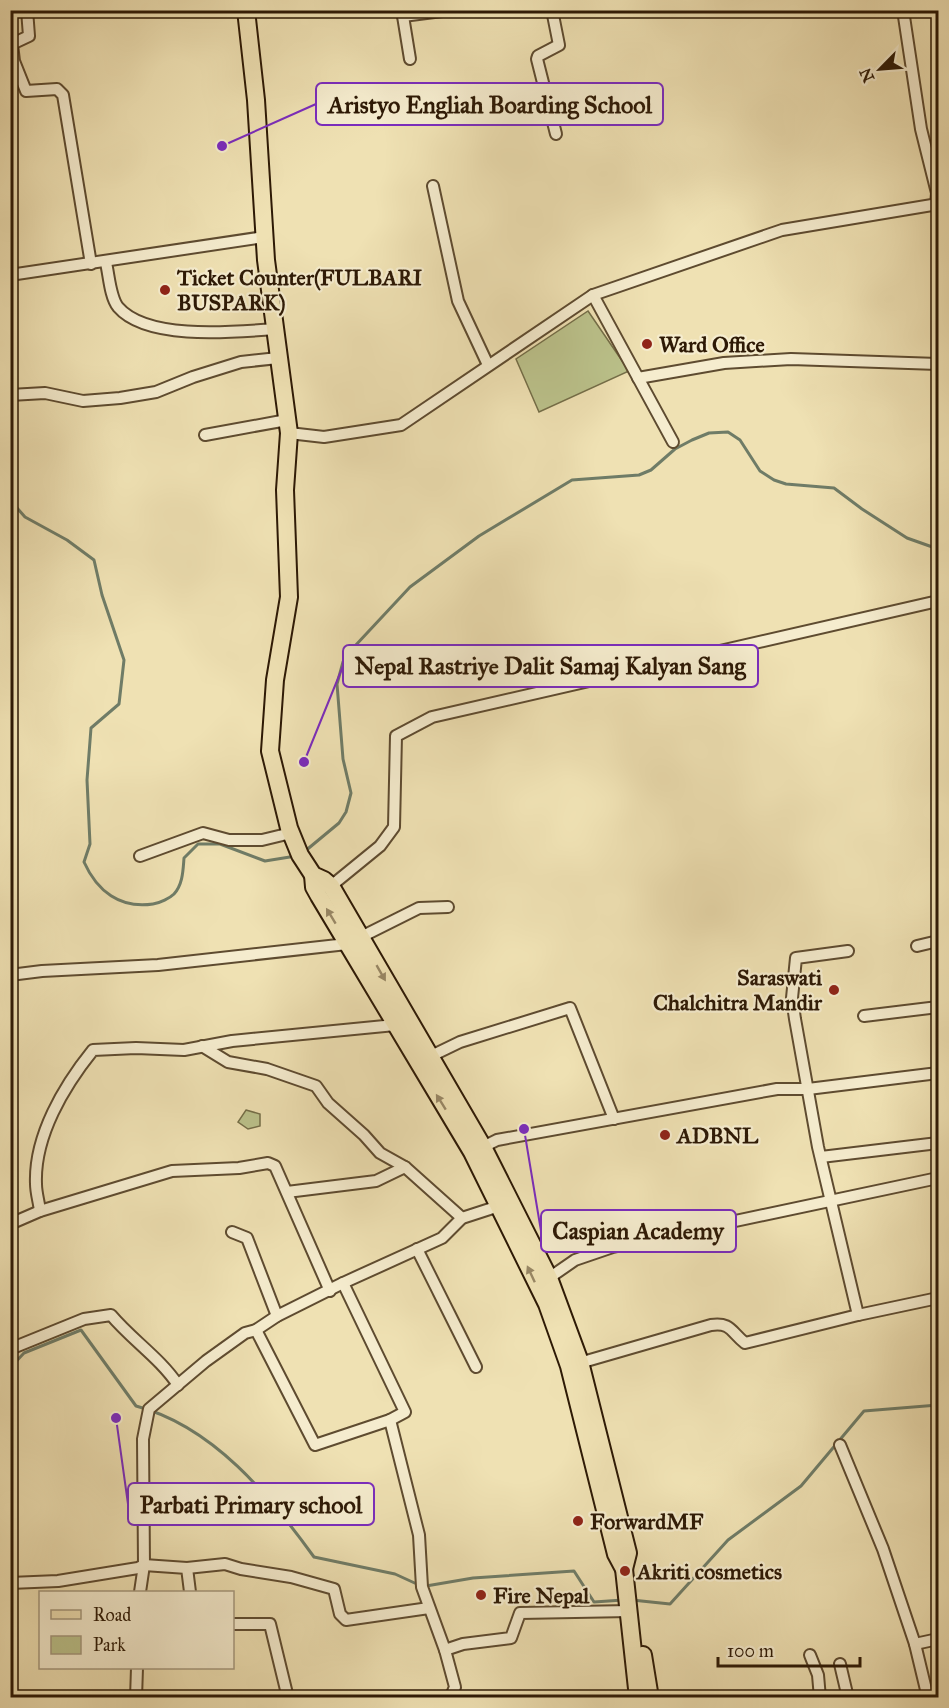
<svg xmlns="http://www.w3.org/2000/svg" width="949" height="1708" viewBox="0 0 949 1708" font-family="'IM FELL Great Primer',serif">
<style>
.green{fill:#bbc28b;stroke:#746e48;stroke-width:1.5}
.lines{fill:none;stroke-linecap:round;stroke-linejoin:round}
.stream{stroke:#6f7c67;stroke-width:3}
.minor-casing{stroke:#5e4b30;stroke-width:14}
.primary-casing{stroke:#2d1905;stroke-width:20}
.minor{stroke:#f5ecce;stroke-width:10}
.primary{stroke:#efe1b3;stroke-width:16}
.oneway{fill:#988765}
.poi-dot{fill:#8f2418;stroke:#f5ecce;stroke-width:2}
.labels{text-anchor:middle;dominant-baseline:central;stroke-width:4.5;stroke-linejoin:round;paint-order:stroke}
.poi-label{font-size:22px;font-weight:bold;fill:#2d1905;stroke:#f5ecce;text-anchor:start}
.leader{fill:none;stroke:#7b2cbf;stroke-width:2}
.callout-dot{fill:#7b2cbf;stroke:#f5ecce;stroke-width:2}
.callout{fill:#f5ecce;stroke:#7b2cbf;stroke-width:2}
.callout-label{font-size:24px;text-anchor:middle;font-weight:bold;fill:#2d1905}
</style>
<rect width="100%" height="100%" fill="#efe1b3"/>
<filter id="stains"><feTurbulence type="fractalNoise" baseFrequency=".00333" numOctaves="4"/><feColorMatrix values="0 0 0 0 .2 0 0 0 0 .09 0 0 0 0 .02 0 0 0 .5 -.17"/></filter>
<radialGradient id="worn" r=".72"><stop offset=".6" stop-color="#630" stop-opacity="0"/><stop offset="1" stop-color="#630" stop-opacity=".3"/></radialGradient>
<!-- green -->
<g class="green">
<polygon points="588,311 629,371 539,412 516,359"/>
<polygon points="246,1110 260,1114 260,1126 248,1129 238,1122"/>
</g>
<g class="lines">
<!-- stream -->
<g class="stream">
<path d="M10,500L25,517L67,540L94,560L102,595L124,660L119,704L91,728L87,780L90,844L84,862C97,891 120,909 153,904C160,903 170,898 174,894C183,884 183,870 184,858L198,844H220L265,861L296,856"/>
<polyline points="304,852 339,823 346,812 351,793 343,759 337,684 343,662 354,647 410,587 479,536 572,480 639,475 651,470 675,449 692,440 709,433 728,432 740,440 760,471 774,480 786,484 834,488 862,509 907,538 938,549"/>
<path d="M10,1368L24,1353L81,1330L136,1406C213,1426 270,1496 314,1557L395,1574L419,1585"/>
<polyline points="426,1586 473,1578 574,1571 594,1602 623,1600"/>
<polyline points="632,1600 670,1604 728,1540 801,1486 864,1411 938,1405"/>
</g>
<defs>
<g id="minor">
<polyline points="27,10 29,36 12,44 14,61 26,91 57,89 63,95 91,264"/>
<polyline points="402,10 410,59"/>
<polyline points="552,10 559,45 538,56 537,59 556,134"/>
<polyline points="903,10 921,129 937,193 936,205"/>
<polyline points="403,16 450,10"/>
<polyline points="433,186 458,301 488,365"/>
<path d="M106,263C109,275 110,297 118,307C147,341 235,332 276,329"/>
<polyline points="10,275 264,237"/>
<polyline points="593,295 673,442"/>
<polyline points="638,378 724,363 791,359 938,364"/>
<polyline points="10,395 45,393 83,401 120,398 156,392 193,377 241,362 278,358"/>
<polyline points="289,433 324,437 401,425 593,295 782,230 938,204"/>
<polyline points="205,435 287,420"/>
<polyline points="140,856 203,833 229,840 262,840 291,833"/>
<polyline points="331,886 380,846 394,827 396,736 432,717 938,601"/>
<polyline points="917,946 938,941"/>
<polyline points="10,975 42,971 158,965 347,944 419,908 448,907"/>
<polyline points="864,1016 938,1007"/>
<polyline points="202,1046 228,1062 267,1069 316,1086 328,1103 364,1135 380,1153 405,1167 462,1218"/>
<polyline points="429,1057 460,1042 570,1008 614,1119"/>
<polyline points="479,1149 497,1140 777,1089 808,1089 938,1073"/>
<polyline points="821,1157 938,1143"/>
<polyline points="287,1192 376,1181 405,1167"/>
<path d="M40,1211C39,1202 36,1193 36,1184C34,1136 64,1086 93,1050L136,1048L184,1050L232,1041L395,1025"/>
<polyline points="10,1224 40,1211 172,1171 239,1168 268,1163 275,1166 330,1291"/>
<polyline points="232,1232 247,1238 277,1316"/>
<polyline points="417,1249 476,1367"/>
<polyline points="549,1278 575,1260 613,1247 938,1178"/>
<polyline points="343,1283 405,1412 390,1420 419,1535 422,1587 445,1650 463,1644 511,1638 520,1613 630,1611"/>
<polyline points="858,1315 938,1298"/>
<polyline points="256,1330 315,1445 390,1420"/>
<path d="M10,1349L84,1319L111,1315C132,1340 160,1358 178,1385"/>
<path d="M576,1364L711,1325C731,1322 731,1332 745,1343L858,1315L818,1147L795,1019L792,998L796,958L848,951"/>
<polyline points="840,1445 883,1549 915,1644"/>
<polyline points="187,1568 225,1564 241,1569 291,1577 334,1589 340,1614 346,1620 429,1608"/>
<polyline points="10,1583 58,1581 138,1568 144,1565 187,1568 190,1592"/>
<polyline points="140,1592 144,1565 143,1439 149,1409 206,1361 245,1333 256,1330 277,1316 343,1283 442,1238 462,1218 499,1206"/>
<polyline points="232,1624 270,1624 288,1698"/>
<polyline points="445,1650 455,1687 452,1694 446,1698"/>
<polyline points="810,1655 818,1675 820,1698"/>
<polyline points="840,1664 848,1698"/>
<polyline points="136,1698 137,1668"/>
<polyline points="928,1698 915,1644 938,1639"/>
</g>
<g id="primary">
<polyline points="246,10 256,100 266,260 289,433 285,490 289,597 275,680 270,751 289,828 300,855 313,875 324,880 331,886 483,1147 549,1278 580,1362 628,1553 624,1569"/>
<polyline points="313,875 314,887 319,896 472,1152 547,1304 569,1366 616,1554 624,1569 638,1698"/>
<polyline points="643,1655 650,1698"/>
</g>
</defs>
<!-- minor casing -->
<use href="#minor" class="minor-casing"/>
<!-- primary casing -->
<use href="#primary" class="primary-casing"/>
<!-- minor -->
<use href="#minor" class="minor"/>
<!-- primary -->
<use href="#primary" class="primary"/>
</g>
<!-- one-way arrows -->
<defs><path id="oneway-solid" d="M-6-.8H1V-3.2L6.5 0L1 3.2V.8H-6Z" transform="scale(1.5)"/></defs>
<g class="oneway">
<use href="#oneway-solid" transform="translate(331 916) rotate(-121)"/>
<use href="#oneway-solid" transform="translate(381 973) rotate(60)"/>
<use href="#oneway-solid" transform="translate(441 1102) rotate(-122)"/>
<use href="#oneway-solid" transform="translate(531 1274) rotate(-115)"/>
</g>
<!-- markers -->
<g class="poi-dot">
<circle cx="165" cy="290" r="6"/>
<circle cx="647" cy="344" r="6"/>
<circle cx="834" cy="990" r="6"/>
<circle cx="665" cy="1135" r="6"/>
<circle cx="578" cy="1521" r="6"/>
<circle cx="625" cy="1571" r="6"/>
<circle cx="481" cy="1595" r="6"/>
</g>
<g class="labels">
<!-- poi labels -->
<g class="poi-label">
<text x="177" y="277">Ticket Counter(FULBARI<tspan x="177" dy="25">BUSPARK)</tspan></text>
<text x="659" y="344">Ward Office</text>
<text x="822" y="977" text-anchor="end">Saraswati<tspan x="822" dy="25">Chalchitra Mandir</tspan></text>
<text x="677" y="1135">ADBNL</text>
<text x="590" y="1521">ForwardMF</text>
<text x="637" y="1571">Akriti cosmetics</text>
<text x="493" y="1595">Fire Nepal</text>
</g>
</g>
<!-- callouts -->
<path class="leader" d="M222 146L316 104M304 762L343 666M524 1129L541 1231M116 1418L128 1504"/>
<g class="callout-dot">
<circle cx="222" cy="146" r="6"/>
<circle cx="304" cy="762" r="6"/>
<circle cx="524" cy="1129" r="6"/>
<circle cx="116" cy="1418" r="6"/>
</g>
<g class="callout">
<rect x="316" y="83" width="347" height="42" rx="6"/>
<rect x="343" y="645" width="415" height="42" rx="6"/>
<rect x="541" y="1210" width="195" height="42" rx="6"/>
<rect x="128" y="1483" width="246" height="42" rx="6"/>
</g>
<g class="callout-label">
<text x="490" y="113">Aristyo Engliah Boarding School</text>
<text x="550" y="674">Nepal Rastriye Dalit Samaj Kalyan Sang</text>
<text x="638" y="1239">Caspian Academy</text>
<text x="251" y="1513">Parbati Primary school</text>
</g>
<!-- margin -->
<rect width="949" height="1708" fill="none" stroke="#efe1b3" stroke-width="36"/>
<rect x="12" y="12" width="925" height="1684" fill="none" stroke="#2d1905" stroke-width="3"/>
<rect x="18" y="18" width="913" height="1672" fill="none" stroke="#2d1905" stroke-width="1.5"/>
<!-- legend -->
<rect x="39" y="1591" width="195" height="78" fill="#f5ecce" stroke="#a5987e" stroke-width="1.5"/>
<rect x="51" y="1610" width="30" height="9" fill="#efe1b3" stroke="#a5987e" stroke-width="1.5"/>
<text x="93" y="1621" font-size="18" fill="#2d1905">Road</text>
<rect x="51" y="1636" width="30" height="18" fill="#bbc28b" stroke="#a5987e" stroke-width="1.5"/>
<text x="93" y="1651" font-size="18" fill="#2d1905">Park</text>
<!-- north arrow -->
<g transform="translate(880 69) rotate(245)" stroke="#f5ecce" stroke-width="4.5" paint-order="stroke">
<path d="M0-4.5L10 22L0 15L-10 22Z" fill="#2d1905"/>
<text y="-9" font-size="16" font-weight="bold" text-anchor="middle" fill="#2d1905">N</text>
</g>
<!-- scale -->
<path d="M718 1657v9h142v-9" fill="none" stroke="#2d1905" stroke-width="3"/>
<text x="727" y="1657" font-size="18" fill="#2d1905" stroke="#f5ecce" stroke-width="4.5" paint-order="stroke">100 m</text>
<rect width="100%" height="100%" filter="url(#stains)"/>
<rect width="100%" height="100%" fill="url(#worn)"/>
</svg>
